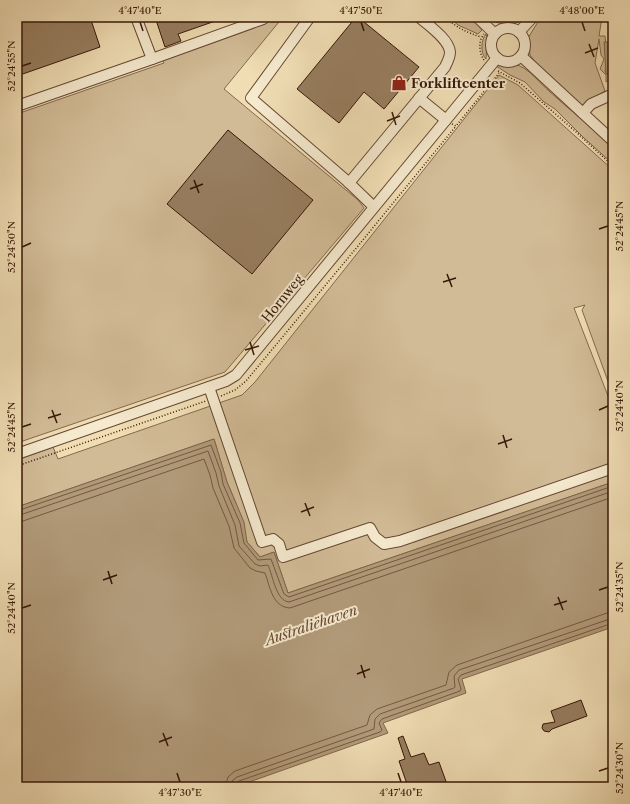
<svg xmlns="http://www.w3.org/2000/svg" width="630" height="804" viewBox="0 0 630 804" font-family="'Libre Caslon Text',serif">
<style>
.green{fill:#d1bb96;stroke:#84694e}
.water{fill:#b19a79;stroke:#80664b}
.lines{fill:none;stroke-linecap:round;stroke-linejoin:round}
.shore{stroke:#745840;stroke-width:1}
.building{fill:#977e60;stroke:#371706}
.minor-casing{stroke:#654832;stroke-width:12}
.path{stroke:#371706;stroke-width:1.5;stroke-dasharray:1 2;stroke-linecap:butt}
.minor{stroke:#f5e9ce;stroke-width:10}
.ticks{fill:none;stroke:#371706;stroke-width:1.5}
.labels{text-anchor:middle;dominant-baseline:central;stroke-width:4;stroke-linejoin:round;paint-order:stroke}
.poi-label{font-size:13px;font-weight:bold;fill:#371706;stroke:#f5e9ce;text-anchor:start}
.street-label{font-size:13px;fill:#371706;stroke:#f5e9ce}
.water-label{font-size:14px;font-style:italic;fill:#684b34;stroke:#f5e9ce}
.neatline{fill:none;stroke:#371706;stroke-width:1.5}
.ticks-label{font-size:10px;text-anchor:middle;fill:#371706}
</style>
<rect width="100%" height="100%" fill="#f0ddb4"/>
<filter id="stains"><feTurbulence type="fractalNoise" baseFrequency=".005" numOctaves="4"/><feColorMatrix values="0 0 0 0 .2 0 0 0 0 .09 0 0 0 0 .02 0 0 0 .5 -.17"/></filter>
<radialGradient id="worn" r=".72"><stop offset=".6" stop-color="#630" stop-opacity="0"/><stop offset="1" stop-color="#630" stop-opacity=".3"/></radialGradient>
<!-- green -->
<g class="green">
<polygon points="269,17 283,17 224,89 358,200 364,208 225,372 17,443 17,114 164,63 162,59"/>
<polygon points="449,17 470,17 482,30 478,34 458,25"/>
<path d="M519,17H526C516,25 508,27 496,22Z"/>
<polygon points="541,17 602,17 599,36 605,36 607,55 605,72 613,75 613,77 606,82 606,75 600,69 604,59 601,55 599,39 595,63 605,91 582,106 541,70 530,55 528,38"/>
<path d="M486,34L487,38L486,59C480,53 481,40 486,34Z"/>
<path d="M514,64C530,68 538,82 550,92C571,111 593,128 613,147V164L583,137L555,109L544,102L525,82L510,75L496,66Z"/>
<polygon points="499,75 518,85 613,170 613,395 582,310 585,305 574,308 613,409 613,482 288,593 274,552 260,557 247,542 238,508 227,482 214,439 17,507 17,460 53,447 58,459 242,395 255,382"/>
</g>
<!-- water -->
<g class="water">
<polygon points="604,42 613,42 613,75 606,74"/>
<polygon points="214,439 227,482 244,522 247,542 260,557 274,552 288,593 613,482 613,627 462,679 466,693 383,723 388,733 235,787 17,787 17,507"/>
</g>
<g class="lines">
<!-- shore -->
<g class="shore">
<polyline points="17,511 211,445 221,472 223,484 240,523 244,543 258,560 271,559 284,594 289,597 613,486"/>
<path d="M17,516L208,451L216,473L219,486L235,525L239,546L255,564L260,566L268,565C273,576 276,601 289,602L613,491"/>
<path d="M17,522L23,521L204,459L210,475L213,488L229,526L234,548L250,568L256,571L265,573C270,586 272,607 290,608L613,497"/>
<polyline points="225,787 228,777 235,771 367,725 370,715 377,709 446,685 449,672 457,665 607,613 613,612"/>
<polyline points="231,787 232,781 237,777 374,729 375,719 380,714 454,688 455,687 454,676 459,670 613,618"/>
<polyline points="236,787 236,784 239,781 380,732 382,730 379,723 382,719 460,691 461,689 458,679 461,675 613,623"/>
</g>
</g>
<!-- building -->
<g class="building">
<polygon points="17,17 90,17 100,47 17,76"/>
<polygon points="155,17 224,17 224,18 178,34 181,41 165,47"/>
<polygon points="356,17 358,17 419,67 384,109 364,92 339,123 297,89"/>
<polygon points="228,130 313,200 252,274 167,204"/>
<polygon points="581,700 587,716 552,729 549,732 544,731 542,728 543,724 555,722 551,711"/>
<polygon points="403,736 411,757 424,753 429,765 439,762 448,787 408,787 399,761 405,759 398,738"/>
</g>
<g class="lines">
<defs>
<g id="minor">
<polyline points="310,17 251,98 347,181 374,207"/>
<polyline points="477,17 495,34"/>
<circle cx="508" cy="45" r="17"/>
<polyline points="519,32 533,17"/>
<polyline points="521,56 613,141"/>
<polyline points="152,59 263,19 265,17"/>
<polyline points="419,98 446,120"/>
<polyline points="17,106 152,59 136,17"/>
<polyline points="583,113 591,104 613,94"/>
<path d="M349,183L445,67C447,62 450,58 450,52C449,39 428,25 419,17"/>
<polyline points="209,387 262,542 273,539 279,544 283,557 370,528 375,537 384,544 400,541 613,468"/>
<polyline points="17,454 226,381 236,375 497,58"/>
</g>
</defs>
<!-- minor casing -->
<use href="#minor" class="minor-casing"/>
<!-- path -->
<g class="path">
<path d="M445,17C457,28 466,32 481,37"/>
<polyline points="494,22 500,19 513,17"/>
<path d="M484,60C479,53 478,41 484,34"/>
<polyline points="498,71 520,83 575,131 613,166"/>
<polyline points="452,124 456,126 499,73"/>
<polyline points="221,396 235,390 246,381 358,246 456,126"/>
<polyline points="17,466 206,401"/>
</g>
<!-- minor -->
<use href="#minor" class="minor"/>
</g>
<!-- ticks -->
<path class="ticks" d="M140,22L143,31M361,22L364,31M582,22L585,31M589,44L594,57M585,53L598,48M22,66L31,63M392,112L396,125M387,121L400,116M194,180L199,193M190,189L203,184M599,229L608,226M22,247L31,243M447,274L452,287M443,282L456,278M250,342L254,355M245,350L259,346M52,410L57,423M599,410L608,406M48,418L61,414M22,427L31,424M503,435L507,448M498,444L512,439M305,503L310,516M301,512L314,507M108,571L112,584M103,580L117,575M599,590L608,587M558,597L563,610M554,605L567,601M22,608L31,605M361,665L365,678M357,674L370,669M163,733L168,746M159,742L172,737M599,771L608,768M177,773L180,782M398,773L401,782"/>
<!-- icons -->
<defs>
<symbol id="shop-bare" viewBox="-9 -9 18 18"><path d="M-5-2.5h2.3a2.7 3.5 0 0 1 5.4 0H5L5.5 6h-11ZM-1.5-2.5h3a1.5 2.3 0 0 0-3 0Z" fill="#8f2418" stroke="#f5e9ce" stroke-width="2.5" paint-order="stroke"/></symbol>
</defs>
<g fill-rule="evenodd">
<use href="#shop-bare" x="388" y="72" width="22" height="22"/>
</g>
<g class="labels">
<!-- poi labels -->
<g class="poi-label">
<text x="411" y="83">Forkliftcenter</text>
</g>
<!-- street labels -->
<g class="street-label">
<text transform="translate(282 298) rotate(-51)">Hornweg</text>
</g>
<!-- water labels -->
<g class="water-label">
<text transform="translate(311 625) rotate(-19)">Australiëhaven</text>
</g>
</g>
<!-- margin -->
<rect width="630" height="804" fill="none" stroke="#f0ddb4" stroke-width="44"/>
<rect x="22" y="22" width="586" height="760" class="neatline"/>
<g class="ticks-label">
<text x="140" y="14">4°47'40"E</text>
<text x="361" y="14">4°47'50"E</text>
<text x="582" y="14">4°48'00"E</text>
<text transform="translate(11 66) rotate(-90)" y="4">52°24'55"N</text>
<text transform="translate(619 226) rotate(-90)" y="4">52°24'45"N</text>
<text transform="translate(11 247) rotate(-90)" y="4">52°24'50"N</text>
<text transform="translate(619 406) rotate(-90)" y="4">52°24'40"N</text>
<text transform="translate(11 427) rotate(-90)" y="4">52°24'45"N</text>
<text transform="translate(619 587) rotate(-90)" y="4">52°24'35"N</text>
<text transform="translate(11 608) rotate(-90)" y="4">52°24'40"N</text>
<text transform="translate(619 768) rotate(-90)" y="4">52°24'30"N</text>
<text x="180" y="796">4°47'30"E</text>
<text x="401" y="796">4°47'40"E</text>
</g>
<rect width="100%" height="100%" filter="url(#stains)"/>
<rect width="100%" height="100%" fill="url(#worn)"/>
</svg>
